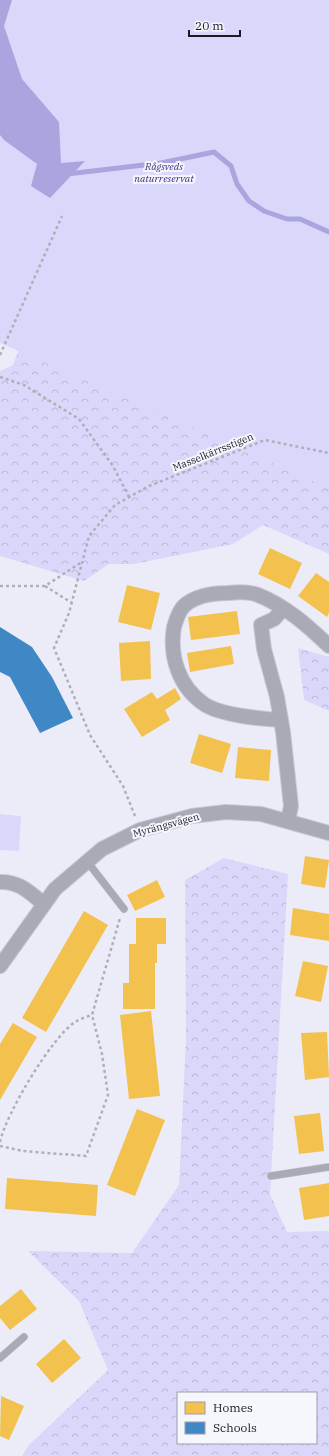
<svg xmlns="http://www.w3.org/2000/svg" width="329" height="1456" viewBox="0 0 329 1456" font-family="'IBM Plex Serif',serif">
<style>
.forest{fill:url(#forest-crowns);fill-rule:evenodd}
.park{fill:#d9d8fa}
.water{fill:#aaa5df}
.homes{fill:#f2c14e}
.schools{fill:#3f88c5}
.lines{fill:none;stroke-linecap:round;stroke-linejoin:round}
.stream{stroke:#aaa5df;stroke-width:5}
.lane-casing{stroke:#c7c7d2;stroke-width:8}
.street-casing{stroke:#c7c7d2;stroke-width:16}
.path{stroke:#afafb9;stroke-width:2.5;stroke-dasharray:3 3;stroke-linecap:butt}
.lane{stroke:#aaaab6;stroke-width:7}
.street{stroke:#aaaab6;stroke-width:14}
.labels{text-anchor:middle;dominant-baseline:central;stroke-width:4;stroke-linejoin:round;paint-order:stroke}
.park-label{font-size:10px;font-style:italic;fill:#3e2c85;stroke:#f6f6fd}
.street-label{font-size:10px;fill:#1b1b27;stroke:#f6f6fd}
</style>
<defs>
<pattern id="forest-crowns" width="20" height="18" patternUnits="userSpaceOnUse"><rect width="20" height="18" fill="#d9d8fa"/><path d="M2 6a3 3 0 1 1 6 0M12 15a3 3 0 1 1 6 0" fill="none" stroke="#bab9d6"/></pattern>
</defs>
<rect width="100%" height="100%" fill="#ececf8"/>
<!-- forest -->
<g class="forest">
<polygon points="329,263 329,554 263,525 233,544 134,564 109,564 84,581 0,556 0,371 13,365 44,284"/>
<polygon points="298,648 329,657 329,711 304,700"/>
<path d="M224,858L288,874L270,1194L287,1232L329,1231V1456H22L28,1446L108,1370L79,1301L28,1251L132,1253L179,1185L186,1038L185,880ZM178,1393H316V1443H178Z"/>
</g>
<!-- park -->
<g class="park">
<polygon points="0,0 329,0 329,488 0,343"/>
<polygon points="0,814 21,816 19,851 0,850"/>
</g>
<!-- water -->
<polygon class="water" points="0,0 12,0 4,26 22,79 59,122 61,163 85,161 50,198 31,186 37,164 4,140 0,135"/>
<!-- homes -->
<g class="homes">
<polygon points="270,548 302,563 290,589 258,574"/>
<polygon points="316,573 329,582 329,613 327,617 298,596"/>
<polygon points="127,585 160,593 151,630 118,622"/>
<polygon points="237,611 240,634 191,640 188,617"/>
<polygon points="150,641 151,679 121,681 119,643"/>
<polygon points="231,646 234,664 190,672 187,653"/>
<polygon points="175,688 181,699 165,710 170,720 142,737 124,709 152,692 157,699"/>
<polygon points="199,734 231,744 222,773 190,763"/>
<polygon points="238,747 271,750 269,781 235,778"/>
<polygon points="305,856 329,860 325,888 301,884"/>
<polygon points="157,880 165,897 135,911 127,895"/>
<polygon points="293,908 329,914 329,941 290,935"/>
<polygon points="84,911 108,925 46,1032 22,1018"/>
<polygon points="136,918 166,918 166,944 157,944 157,963 155,963 155,1009 123,1009 123,983 129,983 129,944 136,944"/>
<polygon points="303,961 328,966 321,1002 295,996"/>
<polygon points="151,1011 160,1096 129,1099 120,1015"/>
<polygon points="13,1023 37,1037 0,1100 0,1044"/>
<polygon points="327,1032 329,1077 305,1080 301,1033"/>
<polygon points="137,1109 165,1120 135,1196 107,1185"/>
<polygon points="320,1113 324,1151 299,1154 294,1116"/>
<polygon points="7,1178 98,1185 96,1216 5,1209"/>
<polygon points="329,1183 329,1216 304,1220 299,1188"/>
<polygon points="21,1289 37,1309 10,1330 0,1318 0,1306"/>
<polygon points="64,1339 81,1358 52,1383 36,1364"/>
<polygon points="1,1396 24,1406 9,1440 0,1436"/>
</g>
<!-- schools -->
<polygon class="schools" points="0,627 32,647 52,677 73,718 40,733 10,677 0,672"/>
<g class="lines">
<!-- stream -->
<polyline class="stream" points="67,174 161,163 214,152 231,166 237,184 249,201 264,211 287,219 300,219 329,232"/>
<defs>
<g id="lane">
<polyline points="86,860 124,909"/>
<polyline points="271,1176 329,1167"/>
<polyline points="0,1358 24,1337"/>
</g>
<g id="street">
<polyline points="283,609 274,619 261,625 264,649 277,697 283,732 291,806 288,821"/>
<path d="M281,720C261,719 220,715 204,704C179,687 169,656 174,627C176,620 179,610 185,605C197,595 213,593 228,593C237,592 249,591 258,595C286,606 308,626 329,646"/>
<path d="M0,882C19,881 30,893 44,904"/>
<polyline points="0,966 55,889 102,849 140,830 192,816 226,812 261,814 329,833"/>
</g>
</defs>
<!-- lane casing -->
<use href="#lane" class="lane-casing"/>
<!-- street casing -->
<use href="#street" class="street-casing"/>
<!-- path -->
<g class="path">
<polyline points="0,355 62,216"/>
<polyline points="0,377 24,385 79,419 113,466 129,497"/>
<polyline points="0,586 45,586 82,562"/>
<polyline points="45,586 72,603"/>
<polyline points="135,816 123,786 90,735 54,648 69,613 89,536 115,505 149,486 265,440 329,453"/>
<path d="M0,1142C6,1114 51,1038 75,1022C80,1019 86,1017 92,1015"/>
<polyline points="0,1146 23,1151 86,1156 108,1095 102,1054 92,1015 120,918"/>
</g>
<!-- lane -->
<use href="#lane" class="lane"/>
<!-- street -->
<use href="#street" class="street"/>
</g>
<g class="labels">
<!-- park labels -->
<g class="park-label">
<text x="164" y="166">Rågsveds<tspan x="164" dy="12">naturreservat</tspan></text>
</g>
<!-- street labels -->
<g class="street-label">
<text transform="translate(213 452) rotate(-22)">Masselkärrsstigen</text>
<text transform="translate(166 825) rotate(-15)">Myrängsvägen</text>
</g>
</g>
<!-- legend -->
<rect x="177" y="1392" width="140" height="52" fill="#f6f6fd" stroke="#9e9ea7"/>
<rect x="185" y="1402" width="20" height="12" fill="#f2c14e" stroke="#9e9ea7"/>
<text x="213" y="1412" font-size="12" fill="#1b1b27">Homes</text>
<rect x="185" y="1422" width="20" height="12" fill="#3f88c5" stroke="#9e9ea7"/>
<text x="213" y="1432" font-size="12" fill="#1b1b27">Schools</text>
<!-- scale -->
<path d="M189 30v6h51v-6" fill="none" stroke="#1b1b27" stroke-width="2"/>
<text x="195" y="30" font-size="12" fill="#1b1b27" stroke="#f6f6fd" stroke-width="3" paint-order="stroke">20 m</text>
</svg>
